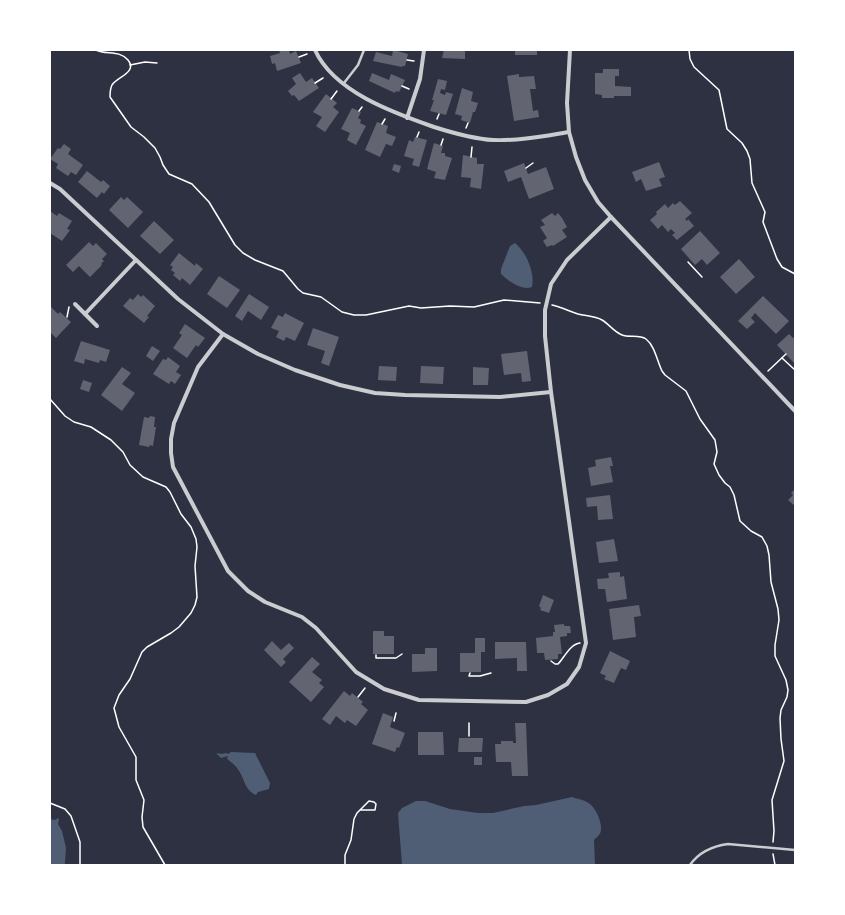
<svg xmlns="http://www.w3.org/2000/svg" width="845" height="915" viewBox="0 0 845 915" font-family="'Golos Text',sans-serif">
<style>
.water{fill:#4f5d75}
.building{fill:#626471}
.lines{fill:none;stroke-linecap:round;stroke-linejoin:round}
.path{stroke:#fff;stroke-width:1.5}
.service{stroke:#caccd0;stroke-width:2.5}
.minor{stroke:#caccd0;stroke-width:4}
</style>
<rect width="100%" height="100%" fill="#2d3142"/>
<!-- water -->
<g class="water">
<path d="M515,243C526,252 535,272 532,287C522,291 508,281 501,274V269L510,246Z"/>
<path d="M231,752L255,753L270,783L269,789L258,792L256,795C244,790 245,778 237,768C235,765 231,762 227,759L228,756L221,758L217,754V753L221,754L226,753L228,754Z"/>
<path d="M572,797C578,799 585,800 590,804C596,809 602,822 601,830C601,834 597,837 594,840L595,865H402L398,813L402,808L416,801H425L450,809L478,813H493L524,806L536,805Z"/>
<polygon points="58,818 59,819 58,824 62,831 66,848 65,863 64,865 50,865 50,819 55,820"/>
</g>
<!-- building -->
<g class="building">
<polygon points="279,50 289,50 290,54 296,51 301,63 277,71 275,63 272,64 270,56 280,53"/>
<polygon points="393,50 408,54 405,66 402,66 402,67 373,61 376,52 392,56"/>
<polygon points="444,50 465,50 465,59 442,58"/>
<rect x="515" y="50" width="22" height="5"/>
<polygon points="603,69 619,69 619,76 615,76 615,86 631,87 631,96 614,96 614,98 602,98 602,95 595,94 595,73 603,73"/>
<polygon points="300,73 306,82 312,78 319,88 299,101 294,95 292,96 288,91 296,84 292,78"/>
<polygon points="372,73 389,80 391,74 405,80 399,92 396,91 395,93 369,81"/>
<polygon points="519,74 519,77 534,76 536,89 530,89 533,111 538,110 539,117 514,121 507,76"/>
<polygon points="438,79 447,81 445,90 441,89 440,93 445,95 446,92 453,94 446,115 430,111 434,100 432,100"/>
<polygon points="462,88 473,92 471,101 478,103 475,112 473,112 470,123 461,120 462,116 455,114"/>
<polygon points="326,94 337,103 333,107 339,112 325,132 316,126 322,117 313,112"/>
<polygon points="352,108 361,112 358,118 361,120 360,123 366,126 356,145 347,140 350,133 341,129"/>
<polygon points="377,122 388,126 386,133 396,137 392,146 386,144 380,157 365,150"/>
<polygon points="415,137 427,140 419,167 412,165 414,159 404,156 409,140 413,142"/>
<polygon points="434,143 443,146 441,153 445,153 445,156 452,158 445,180 434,178 436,172 427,169"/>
<polygon points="64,144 71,149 68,154 83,165 76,175 71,172 68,176 56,168 58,164 50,159 58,148 60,149"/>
<polygon points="463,155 477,158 477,164 484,164 481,189 470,187 471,178 461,177"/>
<polygon points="659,162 665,177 659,179 662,186 646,191 641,179 636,182 632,172"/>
<polygon points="524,163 528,174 546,167 554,189 529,199 521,177 508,182 504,171"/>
<polygon points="394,164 401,166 399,173 392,170"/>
<polygon points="87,171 101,182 103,180 110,186 104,194 102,192 97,198 78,182"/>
<polygon points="121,197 124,200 127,197 143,212 128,228 109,210"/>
<polygon points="680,201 692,213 685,219 687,221 688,219 694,226 677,240 672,235 675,233 671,229 668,232 662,225 658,229 650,220 657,214 656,212 665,204 668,208 673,203 675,205"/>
<polygon points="50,211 57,216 59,213 72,221 67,229 70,230 62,241 50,233"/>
<polygon points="552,213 555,216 558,213 562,218 567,227 562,230 567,237 553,246 552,245 547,247 543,241 547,238 540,227 545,225 541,220"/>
<polygon points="154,221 174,240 160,254 140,236"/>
<polygon points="700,231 720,253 707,265 702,259 695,265 681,249"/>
<polygon points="89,242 93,246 96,243 107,254 102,259 104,261 101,264 102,265 90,277 79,266 73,272 66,265"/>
<polygon points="179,253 195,266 196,263 203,269 190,285 182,278 180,281 173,275 175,273 171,270 173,267 170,265"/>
<polygon points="739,259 755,277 736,294 720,277"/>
<polygon points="219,276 240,290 227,308 207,294"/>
<polygon points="138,294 141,297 143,295 155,306 147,316 149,317 144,323 123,306 130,298 133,300"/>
<polygon points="249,294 269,307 261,320 248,311 242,321 235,316"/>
<polygon points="763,296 789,321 776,334 755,313 751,318 755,322 747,329 738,321"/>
<polygon points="50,306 58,314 60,312 71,322 56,338 50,332"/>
<polygon points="285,313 304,323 295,341 286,337 284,341 276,337 279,331 271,328 278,315 283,317"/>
<polygon points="185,324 205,338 198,347 196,345 187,358 173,348 182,335 179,333"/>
<polygon points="313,328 339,337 329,366 321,363 325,351 307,345"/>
<polygon points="789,334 793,338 795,337 795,364 777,345"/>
<polygon points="81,341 110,350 106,362 100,360 99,363 85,359 84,364 74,361"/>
<polygon points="152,346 160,351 153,361 146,356"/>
<polygon points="527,351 531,381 522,382 521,373 504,375 501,354"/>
<polygon points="168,357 180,366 176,372 181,375 175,384 171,381 169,384 153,374 163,359 166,360"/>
<polygon points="379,366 397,367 396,381 378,380"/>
<polygon points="421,366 444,367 443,384 420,383"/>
<polygon points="122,367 131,373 122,384 135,393 122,411 101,395"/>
<polygon points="473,367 489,368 488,385 473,385"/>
<polygon points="83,380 92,383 89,392 80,389"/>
<polygon points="150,416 155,417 154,427 156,427 153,446 150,445 149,447 139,445 144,417 149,418"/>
<polygon points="611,457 613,466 610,466 613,482 591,486 588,468 596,466 595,460"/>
<polygon points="795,489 795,506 788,500 793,495 791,493"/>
<polygon points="610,495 613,519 598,520 597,506 587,507 586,498"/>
<polygon points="614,539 618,561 599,563 596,542"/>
<polygon points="620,572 620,577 624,576 627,599 607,602 605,589 598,589 597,579 609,578 608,573"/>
<polygon points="543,595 554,600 549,613 540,610 541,608 539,606"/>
<polygon points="639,605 641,616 634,617 636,637 613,640 609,609"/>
<polygon points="564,624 564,626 570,626 571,633 567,633 567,636 560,637 562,654 558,654 558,659 545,660 544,653 537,653 536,638 553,636 553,632 555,632 554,625"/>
<polygon points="373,631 384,631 384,636 394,636 394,654 373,654"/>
<polygon points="475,638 485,638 485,652 481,652 481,672 460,672 460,653 475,653"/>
<polygon points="272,641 281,650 289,643 294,648 283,659 286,662 281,667 264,650"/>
<polygon points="495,642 526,642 527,671 517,671 517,658 495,659"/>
<polygon points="425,648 437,648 437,671 412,672 412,654 425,654"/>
<polygon points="610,651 630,661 626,670 621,668 614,683 604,679 606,676 600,673"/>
<polygon points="312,657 320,664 312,672 322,680 319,683 324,687 311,702 289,682"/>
<polygon points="344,691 350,696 352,693 363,702 361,704 368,710 356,726 347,720 345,723 336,716 330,725 322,719"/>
<polygon points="383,713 393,717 390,727 405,733 399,748 397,747 395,752 372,744"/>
<polygon points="515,723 526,723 528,776 512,776 511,762 496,762 495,744 501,744 501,741 513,741 513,743 516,743"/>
<polygon points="418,732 443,732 444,755 418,755"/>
<polygon points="459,738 483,738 482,752 458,752"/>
<rect x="474" y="757" width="8" height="8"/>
</g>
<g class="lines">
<!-- path -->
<g class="path">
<path d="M96,50C106,55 120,50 128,60C138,72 117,77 112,85C110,89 110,93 110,97L131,127L144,137L155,148L160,157L163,165L169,174L192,184L209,202L235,245L243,253L255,260L283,271L298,289L303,293L321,297L342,312L354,315H366L409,306L421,308L450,306L474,307L504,300L540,303"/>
<polyline points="689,50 690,59 694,67 719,90 727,129 742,143 747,151 750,159 752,183 765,212 763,222 777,259 782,267 795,274"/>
<polyline points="299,57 307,54"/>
<polyline points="407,60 414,61"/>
<polyline points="130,65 145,62 157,63"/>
<polyline points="315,83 323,78"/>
<polyline points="402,86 409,89"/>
<polyline points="331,99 337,91"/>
<polyline points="359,111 362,107"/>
<polyline points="437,119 439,114"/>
<polyline points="382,124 385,119"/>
<polyline points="466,128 468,123"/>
<polyline points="417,137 419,132"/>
<polyline points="441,145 443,139"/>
<polyline points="471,157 472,147"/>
<polyline points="526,168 533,163"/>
<polyline points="688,262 702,277"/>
<path d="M552,305C561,307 569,311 578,314C586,316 595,316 602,320C609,324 614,332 622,335C629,338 639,334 646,339C655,346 657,361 662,371L665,375L686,391L700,419L715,440L717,452L714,464L719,475L725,483L730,487L734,495L740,521L751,531L762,537L767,546L769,555L771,582L778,609L779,620L775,645V656L786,680L788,690L787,697L781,710L780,718L781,739L784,761L772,800L774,831L773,842"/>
<polyline points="67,317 69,307"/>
<polyline points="782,358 795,370"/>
<polyline points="768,371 786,354"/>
<polyline points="50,399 65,416 74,422 91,427 111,440 123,452 130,465 143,477 166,487 170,492 181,514 191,527 196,539 197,547 195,566 197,597 195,605 191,613 179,627 171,633 147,647 142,652 130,679 119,695 114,708 119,727 136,757 136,780 144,800 142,817 143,827 165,865"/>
<polyline points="376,655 376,658 396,658 402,654"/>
<path d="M551,661L555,664H558C564,658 570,644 580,643"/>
<polyline points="470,673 469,676 480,676 491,673"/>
<polyline points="358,697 365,688"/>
<polyline points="394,721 396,713"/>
<polyline points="469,723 469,736"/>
<polyline points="50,803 65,809 71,816 80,842 80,865"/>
<polyline points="773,854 775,865"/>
<polyline points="311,865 319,865"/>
<polyline points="345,865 345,855 351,840 354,819 357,813 369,801 374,802 376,804 375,810 361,810"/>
</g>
<!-- service -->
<g class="service">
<polyline points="344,83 358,65 364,50"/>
<path d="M690,865C699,852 713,846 728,844L795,850"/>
</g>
<!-- minor -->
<g class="minor">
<path d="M315,50C334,92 394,113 434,127C453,133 473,139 493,140C519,141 544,136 569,132"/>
<polyline points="570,50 567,103 569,132 576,157 585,180 598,202 611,217 795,411"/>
<polyline points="407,118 420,79 424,50"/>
<polyline points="50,183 60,189 178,299 223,334 258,354 295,370 340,385 375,393 405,395 500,397 551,392"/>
<polyline points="75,304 97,326"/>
<polyline points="85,314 136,260"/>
<polyline points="223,334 198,367 174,423 171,439 171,453 173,467 228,571 248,591 265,602 302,617 316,628 356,672 384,689 419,700 526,702 548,695 567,684 579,667 586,643 551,392 545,336 545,310 551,284 567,260 611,217"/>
</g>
</g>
<!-- border -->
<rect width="845" height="915" fill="none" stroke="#ffffff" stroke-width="102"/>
</svg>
